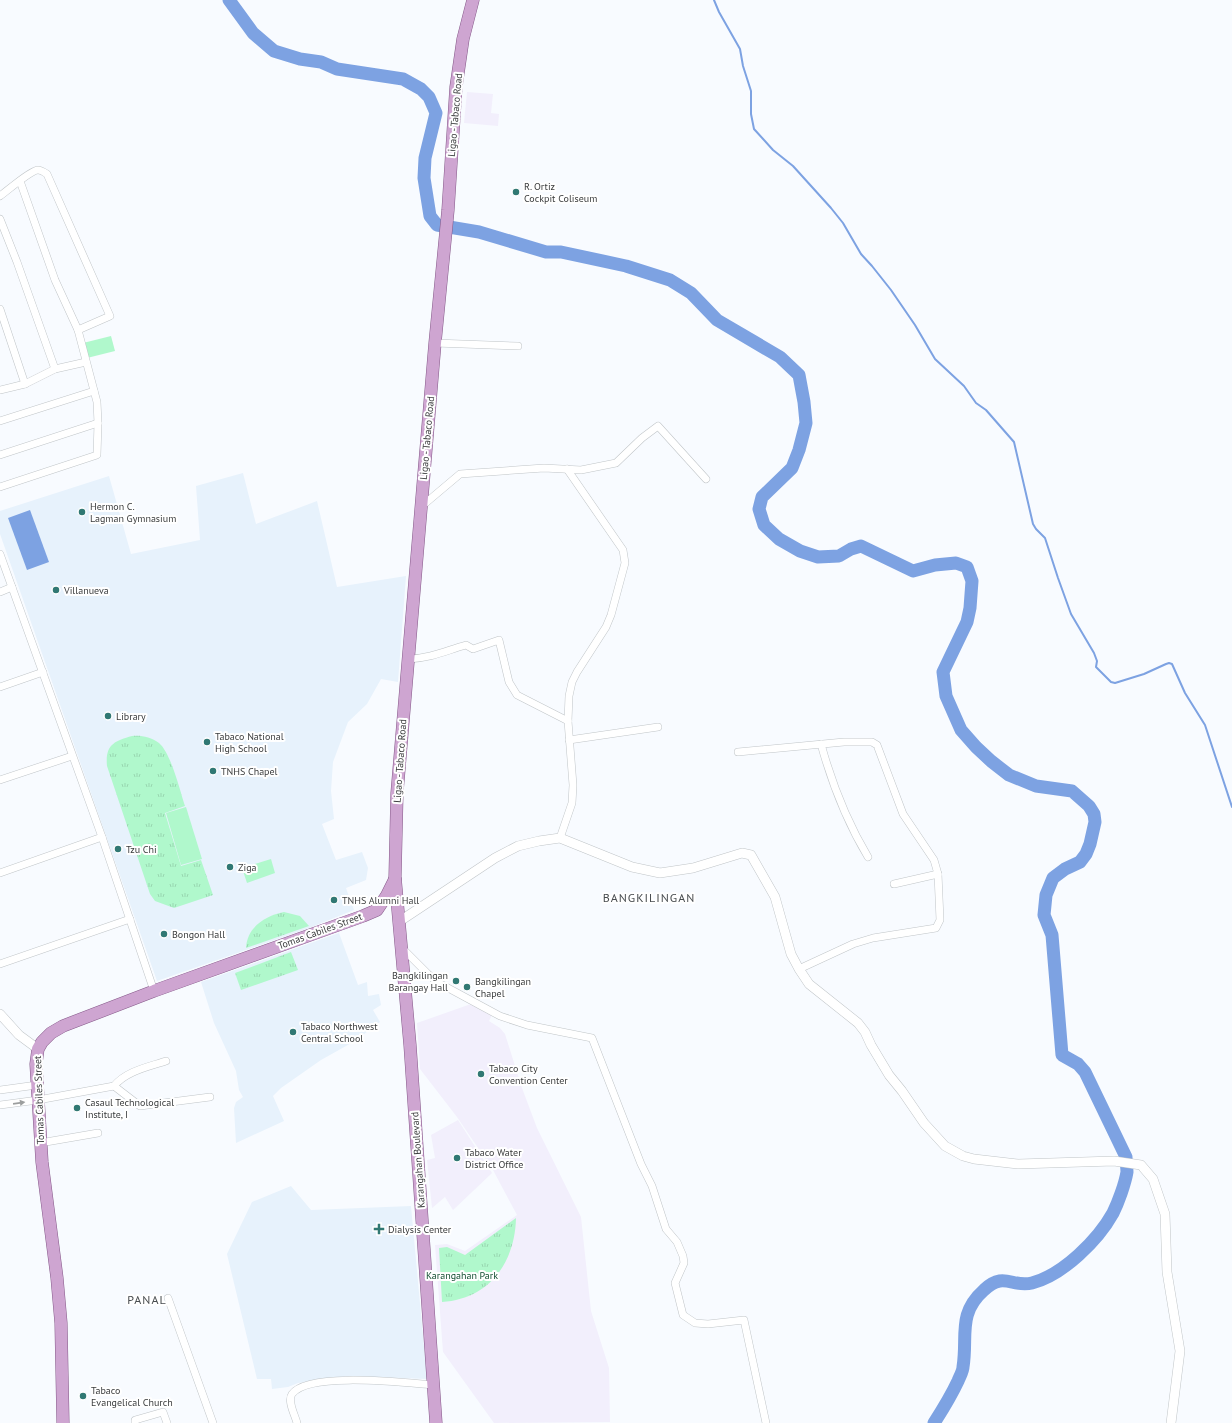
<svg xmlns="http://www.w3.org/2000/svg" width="1232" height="1423" viewBox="0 0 1232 1423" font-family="'PT Sans',sans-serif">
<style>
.commercial{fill:#f2effc}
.built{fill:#e7f2fc}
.grass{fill:url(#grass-tufts)}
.pitch{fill:#b0f8cc}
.water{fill:#7da2e2}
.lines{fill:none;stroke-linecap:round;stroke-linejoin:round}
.stream{stroke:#7da2e2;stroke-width:2}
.river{stroke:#7da2e2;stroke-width:13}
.minor-casing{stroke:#c0c5c8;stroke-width:8}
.tertiary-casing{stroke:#c0c5c8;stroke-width:10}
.primary-casing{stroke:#855989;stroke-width:13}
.minor{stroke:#fff;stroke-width:7}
.tertiary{stroke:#fff;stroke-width:9}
.primary{stroke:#cea5d1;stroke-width:12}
.oneway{fill:#9c9e9e}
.poi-dot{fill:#307873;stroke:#fff;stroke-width:1.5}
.labels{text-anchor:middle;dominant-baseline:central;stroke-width:4;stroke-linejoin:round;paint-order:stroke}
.street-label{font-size:10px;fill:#3a3c3d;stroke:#fff}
.poi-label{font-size:10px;fill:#3a3c3d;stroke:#fff;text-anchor:start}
.park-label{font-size:10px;fill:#124e31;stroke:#fff}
.quarter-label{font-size:12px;letter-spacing:1px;fill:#484c4f;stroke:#fff}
</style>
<defs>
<pattern id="grass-tufts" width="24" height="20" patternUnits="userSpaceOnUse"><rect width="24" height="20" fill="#b0f8cc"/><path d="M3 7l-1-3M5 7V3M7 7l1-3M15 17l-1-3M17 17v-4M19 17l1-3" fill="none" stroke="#98d6b0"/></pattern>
</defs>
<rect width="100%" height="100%" fill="#f8fbff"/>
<!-- commercial -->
<g class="commercial">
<polygon points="467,92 493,94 491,113 499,114 498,126 464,123"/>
<polygon points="471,1004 492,1015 489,1021 500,1028 505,1034 522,1088 537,1128 581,1217 591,1311 609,1368 610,1422 494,1423 443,1352 435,1245 447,1244 465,1251 517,1215 493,1170 457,1117 420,1069 417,1023"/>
<polygon points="458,1120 492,1173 453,1210 445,1197 432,1208 427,1160 435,1158 431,1135"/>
</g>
<!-- built -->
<g class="built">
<polygon points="243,473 256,524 317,501 337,587 406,576 398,682 381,679 367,704 348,722 333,762 331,791 334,819 322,824 336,860 362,852 368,868 366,880 346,888 354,910 309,928 157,981 0,534 0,511 109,476 131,554 200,540 196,486"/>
<polygon points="339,933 358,985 367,982 368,996 379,994 381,1005 373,1010 380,1022 355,1041 321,1060 281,1088 273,1096 284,1121 236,1143 234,1108 236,1102 243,1097 239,1090 236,1071 214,1023 201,982"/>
<polygon points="291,1186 311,1210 411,1206 427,1379 346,1376 298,1383 288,1387 272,1389 271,1379 257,1379 227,1254 252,1202"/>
</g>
<!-- grass -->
<g class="grass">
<path d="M132,736C141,735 151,737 159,743C171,753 180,791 185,806L165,813L181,866L201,860L213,895L174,908L155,901L150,894L107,766C105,745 114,741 132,736Z"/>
<path d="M284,912L300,916L309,926L246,948C247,927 265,916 284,912Z"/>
<polygon points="291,952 298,970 241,990 235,973"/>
<path d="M516,1218C515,1263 489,1299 442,1302L439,1248L447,1247L465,1255Z"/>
</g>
<!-- pitch -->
<g class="pitch">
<polygon points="111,336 115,351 87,358 83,343"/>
<polygon points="186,807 202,859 181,865 166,813"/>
<polygon points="271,859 275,873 247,883 242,868"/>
</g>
<!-- water -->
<polygon class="water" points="30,510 49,562 27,570 8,518"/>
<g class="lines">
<!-- stream -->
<polyline class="stream" points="714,0 719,12 740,49 743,66 751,91 751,114 754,129 773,150 793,166 831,208 843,223 861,254 872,266 891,290 915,325 935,359 964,386 976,403 986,410 1014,442 1033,524 1036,529 1045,538 1058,578 1071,614 1094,653 1097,661 1096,667 1111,682 1115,683 1144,674 1166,664 1169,663 1172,664 1185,693 1205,725 1232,807"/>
<!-- river -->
<path class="river" d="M229,0L253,33L274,51L300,59L321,62L337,69L403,79L421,89L429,97L436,113L425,158L424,178L430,216L437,225L479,232L546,252H561L626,266L670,280L691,293L717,320L780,357L799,375L804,402L806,423L799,450L792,468L762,497L759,509L764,525L779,539L800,551L818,557L839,556L851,549L861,546L913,571L935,565L956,563L967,567L972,581L970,608L967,622L943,672L946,696L961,730L976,747L991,761L1009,775L1036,786L1072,791L1089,806L1094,814L1095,822L1090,844L1086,854L1080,862L1065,869L1053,878L1046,895L1044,915L1052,935L1062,1055L1078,1064L1085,1072L1126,1157C1126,1162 1127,1168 1127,1172C1125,1184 1118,1203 1113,1213C1098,1240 1063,1275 1032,1283C1012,1288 1004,1271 984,1290C957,1314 968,1336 963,1367C963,1371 960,1376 958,1381C951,1396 943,1409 934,1423"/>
<defs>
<g id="minor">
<path d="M0,196C7,191 31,170 38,170C41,170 44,172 47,174L110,316L78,330"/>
<polyline points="0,219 17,262 55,369"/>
<polyline points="0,309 25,384"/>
<polyline points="435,343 518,346"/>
<polyline points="0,390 25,384 55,369 86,362"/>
<polyline points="0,421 94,391"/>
<polyline points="0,455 98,423"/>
<polyline points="0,487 97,455 98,423 97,402 78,330 55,280 20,181"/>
<polyline points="422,506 460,474 544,468 581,470 616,463 642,438 658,426 706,479"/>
<polyline points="0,554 102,837 154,991"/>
<polyline points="0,592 12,587"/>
<path d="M409,659C431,658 445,651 466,645L473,649L499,640L509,682L517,695L568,721"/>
<polyline points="0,687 43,672"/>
<polyline points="569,740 658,727"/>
<path d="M821,744C832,784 847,822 868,857"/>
<polyline points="738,752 844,742 872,742 877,745 903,814 934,860 938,874 940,920 936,928 873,938 853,944 799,969"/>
<polyline points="0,780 72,756"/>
<polyline points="560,838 572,803 573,785 568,721 569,696 572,682 577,672 606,627 611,615 625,563 623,550 567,469"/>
<polyline points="0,873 102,837"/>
<polyline points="894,884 938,874"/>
<polyline points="402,948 428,974 437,982 500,1016 527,1025 592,1038 641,1164 652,1186 666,1229 677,1242 683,1256 684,1263 675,1283 683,1315 695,1323 708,1324 744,1320 766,1423"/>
<polyline points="0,964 130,919"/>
<polyline points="114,1086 140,1106 210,1097"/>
<polyline points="0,1090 37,1085"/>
<path d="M0,1105L38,1100L114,1086C126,1071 148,1067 166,1061"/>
<polyline points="40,1143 98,1133"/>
<polyline points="168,1298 213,1423"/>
<polyline points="135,1423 135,1420 163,1412 167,1423"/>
<path d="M297,1423C295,1415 287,1401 292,1394C308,1371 407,1383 434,1385"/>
</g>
<g id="tertiary">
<polyline points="400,921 495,858 518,846 539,841 560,838 632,867 660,873 693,868 742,853 751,855 775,897 791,954 799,969 809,984 858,1023 865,1032 871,1045 889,1075 902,1091 924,1123 945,1146 963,1156 974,1159 1018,1164 1114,1161 1141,1165 1153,1179 1165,1214 1167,1272 1180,1351 1171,1423"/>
<polyline points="0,1014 19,1035 38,1049"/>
</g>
<g id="primary">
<polyline points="63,1423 61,1323 57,1278 42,1162 36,1064 38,1049 42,1042 51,1033 63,1026 154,991 363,916 377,910 387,895 395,879"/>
<polyline points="436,1423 410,1045 395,877 397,793 435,343 448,210 456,87 463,39 473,0"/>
</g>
</defs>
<!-- minor casing -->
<use href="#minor" class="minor-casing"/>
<!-- tertiary casing -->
<use href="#tertiary" class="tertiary-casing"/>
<!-- primary casing -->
<use href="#primary" class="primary-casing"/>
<!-- minor -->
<use href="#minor" class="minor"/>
<!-- tertiary -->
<use href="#tertiary" class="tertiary"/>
<!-- primary -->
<use href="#primary" class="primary"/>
</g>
<!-- one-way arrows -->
<defs><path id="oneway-solid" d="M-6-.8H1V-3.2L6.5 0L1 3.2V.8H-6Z"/></defs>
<use class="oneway" href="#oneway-solid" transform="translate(19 1103) rotate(-8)"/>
<!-- markers -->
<g class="poi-dot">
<circle cx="516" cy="192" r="4"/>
<circle cx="82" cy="512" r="4"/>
<circle cx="56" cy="590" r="4"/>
<circle cx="108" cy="716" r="4"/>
<circle cx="207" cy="742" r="4"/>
<circle cx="213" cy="771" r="4"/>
<circle cx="118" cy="849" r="4"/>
<circle cx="230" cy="867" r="4"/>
<circle cx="334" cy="900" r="4"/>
<circle cx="164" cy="934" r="4"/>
<circle cx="456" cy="981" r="4"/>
<circle cx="467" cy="987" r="4"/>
<circle cx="293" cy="1032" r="4"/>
<circle cx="481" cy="1074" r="4"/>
<circle cx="77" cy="1108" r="4"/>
<circle cx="457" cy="1158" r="4"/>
<path d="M377 1223h4v4h4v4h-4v4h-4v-4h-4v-4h4z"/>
<circle cx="83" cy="1396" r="4"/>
</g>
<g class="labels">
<!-- street labels -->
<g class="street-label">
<text transform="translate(455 115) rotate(-85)">Ligao - Tabaco Road</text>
<text transform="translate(427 438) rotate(-85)">Ligao - Tabaco Road</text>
<text transform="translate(400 761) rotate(-86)">Ligao - Tabaco Road</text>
<text transform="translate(320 931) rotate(-20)">Tomas Cabiles Street</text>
<text transform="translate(39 1100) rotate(-92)">Tomas Cabiles Street</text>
<text transform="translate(418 1160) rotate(-94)">Karangahan Boulevard</text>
</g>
<!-- poi labels -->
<g class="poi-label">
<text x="524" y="186">R. Ortiz<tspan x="524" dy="12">Cockpit Coliseum</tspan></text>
<text x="90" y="506">Hermon C.<tspan x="90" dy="12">Lagman Gymnasium</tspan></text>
<text x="64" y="590">Villanueva</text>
<text x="116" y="716">Library</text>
<text x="215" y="736">Tabaco National<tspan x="215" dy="12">High School</tspan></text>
<text x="221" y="771">TNHS Chapel</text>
<text x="126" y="849">Tzu Chi</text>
<text x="238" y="867">Ziga</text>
<text x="342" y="900">TNHS Alumni Hall</text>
<text x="172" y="934">Bongon Hall</text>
<text x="448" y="975" text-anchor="end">Bangkilingan<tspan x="448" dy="12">Barangay Hall</tspan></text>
<text x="475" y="981">Bangkilingan<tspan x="475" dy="12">Chapel</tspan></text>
<text x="301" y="1026">Tabaco Northwest<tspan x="301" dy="12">Central School</tspan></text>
<text x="489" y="1068">Tabaco City<tspan x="489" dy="12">Convention Center</tspan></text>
<text x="85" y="1102">Casaul Technological<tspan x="85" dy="12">Institute, I</tspan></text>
<text x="465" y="1152">Tabaco Water<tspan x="465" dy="12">District Office</tspan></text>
<text x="388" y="1229">Dialysis Center</text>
<text x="91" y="1390">Tabaco<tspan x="91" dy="12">Evangelical Church</tspan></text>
</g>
<!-- park labels -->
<g class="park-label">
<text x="462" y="1275">Karangahan Park</text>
</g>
<!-- quarter labels -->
<g class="quarter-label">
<text x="649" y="897">BANGKILINGAN</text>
<text x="147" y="1299">PANAL</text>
</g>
</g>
</svg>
